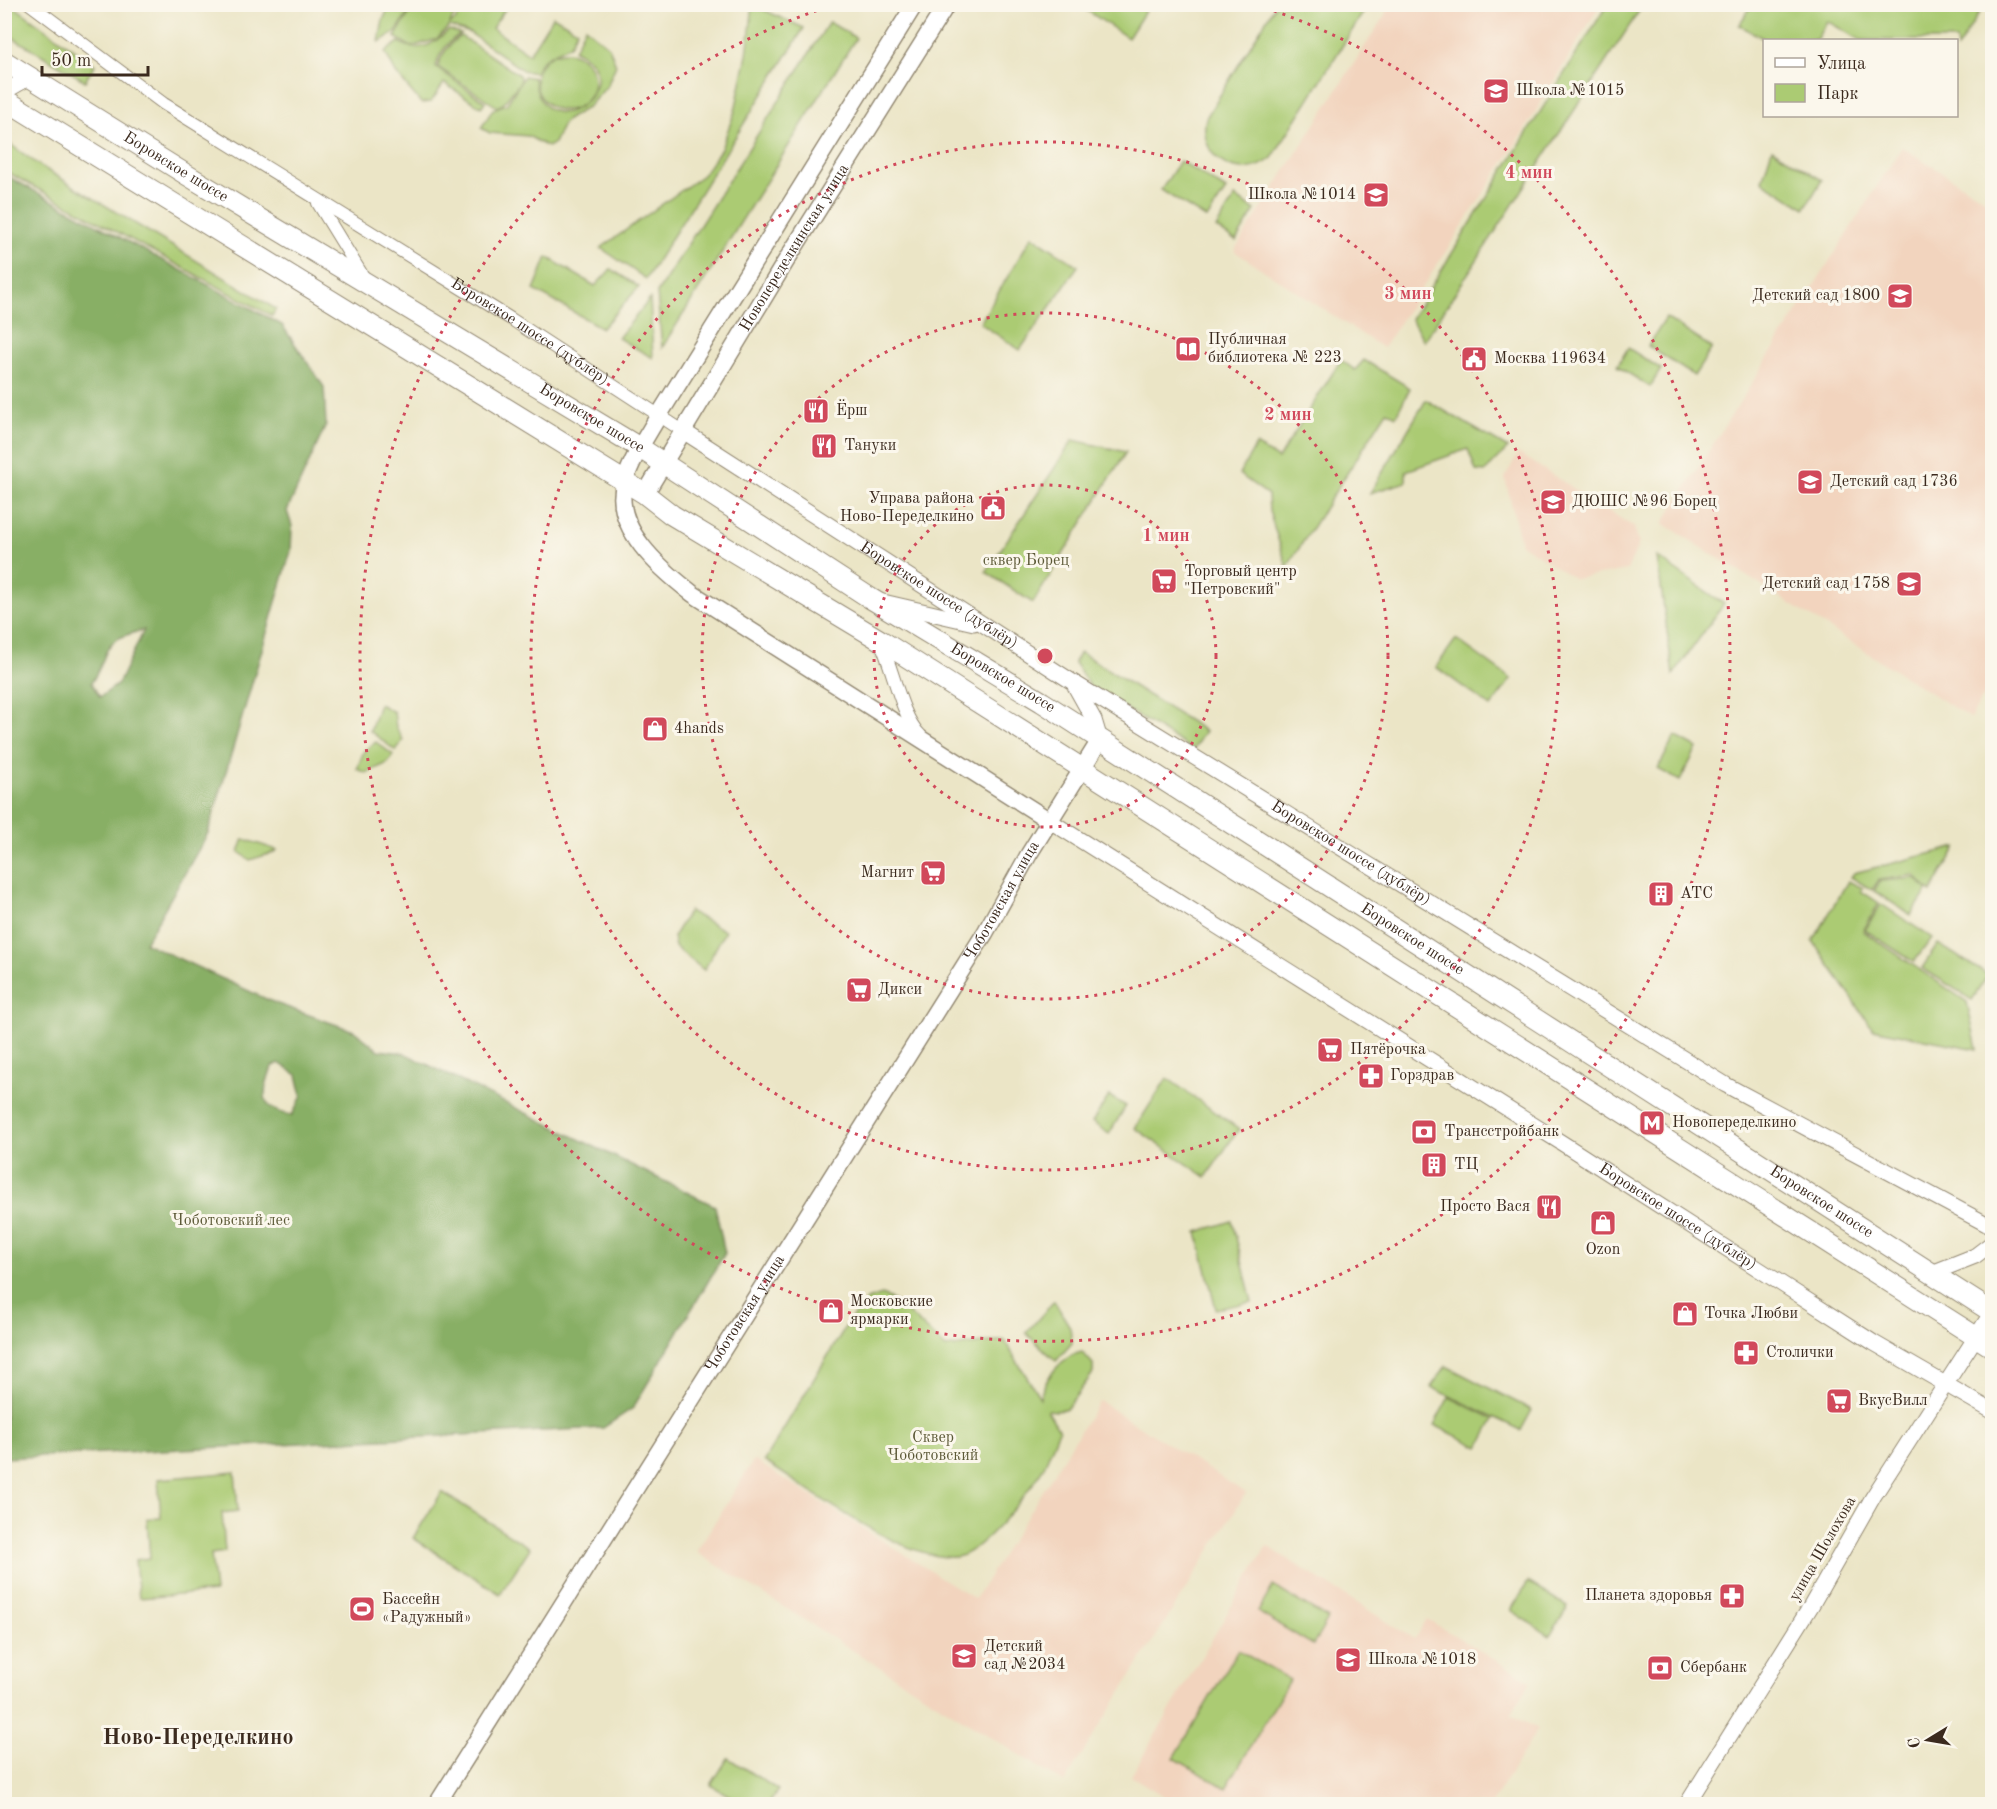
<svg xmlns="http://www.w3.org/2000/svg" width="1997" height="1809" viewBox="0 0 1997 1809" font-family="'Old Standard TT',serif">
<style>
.built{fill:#f2d4be}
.green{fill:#abcb73;stroke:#737a48;stroke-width:1.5}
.forest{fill:#88af65;stroke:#626c42;stroke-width:1.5;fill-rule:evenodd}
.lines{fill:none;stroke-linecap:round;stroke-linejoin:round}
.minor-casing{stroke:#938872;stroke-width:14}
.tertiary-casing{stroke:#938872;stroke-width:17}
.secondary-casing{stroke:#938872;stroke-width:19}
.primary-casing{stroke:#938872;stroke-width:22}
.minor{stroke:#fff;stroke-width:12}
.tertiary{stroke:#fff;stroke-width:15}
.secondary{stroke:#fff;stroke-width:16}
.primary{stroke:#fff;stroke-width:20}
.ring{fill:none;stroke:#d1495b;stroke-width:3;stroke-dasharray:3 6}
.labels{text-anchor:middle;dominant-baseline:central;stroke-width:6;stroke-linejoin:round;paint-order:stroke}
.poi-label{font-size:16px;fill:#3b2a1e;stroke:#fbf7ec;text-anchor:start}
.street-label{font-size:16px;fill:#3b2a1e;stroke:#fbf7ec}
.park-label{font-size:16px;fill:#5d5a38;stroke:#fbf7ec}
.district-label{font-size:22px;font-weight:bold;fill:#3b2a1e;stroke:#fbf7ec}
.centre{fill:#d1495b;stroke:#fbf7ec;stroke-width:3}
.ring-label{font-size:18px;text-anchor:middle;font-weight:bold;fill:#d1495b;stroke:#fbf7ec;stroke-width:6;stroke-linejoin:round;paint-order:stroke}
</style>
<rect width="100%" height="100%" fill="#fbf7ec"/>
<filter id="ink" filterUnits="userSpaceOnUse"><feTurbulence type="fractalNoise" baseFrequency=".0167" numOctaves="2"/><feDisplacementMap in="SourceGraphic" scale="12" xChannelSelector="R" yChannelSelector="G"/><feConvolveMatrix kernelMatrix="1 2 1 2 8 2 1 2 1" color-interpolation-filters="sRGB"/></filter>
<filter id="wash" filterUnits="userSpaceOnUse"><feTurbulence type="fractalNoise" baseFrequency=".008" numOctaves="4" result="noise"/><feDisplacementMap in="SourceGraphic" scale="24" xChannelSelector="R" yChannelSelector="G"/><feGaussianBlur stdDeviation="1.35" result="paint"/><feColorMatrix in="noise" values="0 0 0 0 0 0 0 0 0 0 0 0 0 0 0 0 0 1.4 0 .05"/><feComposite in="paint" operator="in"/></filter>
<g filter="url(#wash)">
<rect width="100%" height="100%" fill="#ebe5c6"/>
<!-- built -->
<g class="built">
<polygon points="1392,4 1600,5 1519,139 1383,348 1234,251"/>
<polygon points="1902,147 1992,204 1992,683 1970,718 1663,523"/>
<polygon points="1518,453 1634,527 1639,543 1627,570 1575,579 1521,544 1505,478"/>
<polygon points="1099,1401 1246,1493 1064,1783 696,1552 754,1460 975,1599"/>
<polygon points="1267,1546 1414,1639 1427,1619 1531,1681 1511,1715 1538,1729 1491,1804 1176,1804 1131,1776"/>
</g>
<!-- green -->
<g class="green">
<path d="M415,4L458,5L450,24L456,20L460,5H508L492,28L529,54L553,16L577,30L570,45C556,53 541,55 535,73L524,71L470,33L449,26L437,39L411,47L395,37Z"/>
<polygon points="1084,4 1149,4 1149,5 1128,38 1082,7"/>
<path d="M1276,4L1368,5L1272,158C1239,185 1197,158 1206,118Z"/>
<polygon points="4,5 12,5 95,65 85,81 5,33"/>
<polygon points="390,5 413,6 396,32 379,42 383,20"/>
<polygon points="753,5 804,28 646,279 601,248 703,175 721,149 735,111 747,55"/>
<polygon points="1607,5 1643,5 1424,341 1411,319"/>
<polygon points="1752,5 1752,4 1984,5 1957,49 1956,40 1860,40 1827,21 1816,40 1766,40 1739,25"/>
<polygon points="829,22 856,38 662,348 657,293"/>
<path d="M585,27L609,47L616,65L607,86L589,106L564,122L554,143L548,147L528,136L490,133L481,128L493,109L507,104L524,76L534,78C545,158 640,78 574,50Z"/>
<path d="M449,30L461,34C450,39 437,55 436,67L485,102L481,107L444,83L431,102L421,103L396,73L385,52L399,42C419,54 433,45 449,30Z"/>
<path d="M461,36L519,75L521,81L503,104L497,107L438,67C440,56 451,41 461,36Z"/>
<circle cx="565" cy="81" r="29"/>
<polygon points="4,140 42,167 276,309 272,316 5,171"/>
<polygon points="1772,149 1822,180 1805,208 1762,181"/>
<polygon points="1180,161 1226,190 1207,219 1161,190"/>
<polygon points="1235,197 1255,210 1236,241 1216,228"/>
<polygon points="1032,236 1078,266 1020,350 980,323"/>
<polygon points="547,257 595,286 611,269 639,287 602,328 534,290"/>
<polygon points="650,299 653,358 618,338"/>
<polygon points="1666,318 1712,348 1694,376 1648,346"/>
<polygon points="1628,348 1661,369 1650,387 1617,366"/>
<polygon points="1341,360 1355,370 1364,360 1410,388 1396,416 1387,411 1287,567 1269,511 1268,495 1239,474 1256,445 1278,459"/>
<polygon points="1426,400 1508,448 1485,472 1476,471 1468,449 1406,471 1406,482 1370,493"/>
<polygon points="1073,440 1126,452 1033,603 986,572"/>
<polygon points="1657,557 1724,604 1673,675"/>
<polygon points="1456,639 1511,679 1491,707 1436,667"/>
<polygon points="1080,652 1205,731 1193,750 1090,687 1074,662"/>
<polygon points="379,704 394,712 396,727 403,740 396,751 370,731"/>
<polygon points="1675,736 1697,748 1680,781 1658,769"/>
<polygon points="376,742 393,755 388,763 366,773 357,769 364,751"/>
<polygon points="244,839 277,850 275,852 250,860 239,852"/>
<polygon points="1957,847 1931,892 1914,875 1879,880 1872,890 1851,877 1854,873"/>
<polygon points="1915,878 1928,890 1911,915 1874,891 1880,881"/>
<polygon points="1848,881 1863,888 1861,891 1879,903 1863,931 1967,1002 1977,1049 1873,1029 1813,941"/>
<polygon points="1881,904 1932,938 1914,962 1865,930"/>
<polygon points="689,911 725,931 704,970 675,947 673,937"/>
<polygon points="1938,944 1988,975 1972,1000 1922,968"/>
<polygon points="1167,1078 1239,1129 1206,1177 1135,1128"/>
<polygon points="1109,1096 1126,1106 1109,1134 1092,1122"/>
<polygon points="1232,1221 1252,1302 1216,1309 1197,1232"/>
<path d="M882,1295L898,1303L946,1348L1004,1340L1040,1398C1044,1380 1061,1356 1082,1352L1093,1364V1373L1067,1408L1057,1411L1047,1410L1059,1430C1054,1442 1049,1456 1043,1468C1032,1489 979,1556 955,1557C903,1561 809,1489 764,1461L849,1321L867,1300Z"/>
<polygon points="1054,1301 1070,1327 1072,1343 1056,1361 1026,1333"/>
<polygon points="1446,1366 1532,1410 1521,1430 1431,1387"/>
<polygon points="1449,1397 1494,1419 1479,1447 1434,1425"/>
<polygon points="235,1472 238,1511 222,1513 225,1552 211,1554 215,1592 139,1598 135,1560 150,1558 147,1519 161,1518 158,1479"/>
<polygon points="442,1492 530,1548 500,1594 413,1538"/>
<polygon points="1528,1582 1568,1607 1550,1636 1511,1610"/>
<polygon points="1273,1586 1328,1619 1313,1645 1258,1612"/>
<polygon points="1238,1650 1290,1680 1226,1788 1174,1758"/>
<polygon points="728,1758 778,1790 769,1804 743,1804 711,1785"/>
</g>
<!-- forest -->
<path class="forest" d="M5,175L282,325L324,387L326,425L287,511L292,526L291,551L208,833L145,943L275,1003L354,1031L379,1050L404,1053L715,1206L725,1253L633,1408L603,1428L5,1458ZM144,630L118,684L100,697L91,683C113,651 96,641 144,630ZM279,1063L297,1075L302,1096L292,1115C258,1110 262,1093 272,1067Z"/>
</g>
<g filter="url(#ink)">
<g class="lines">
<defs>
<g id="minor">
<path id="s1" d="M30,4L164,104L511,319L683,431"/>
<polyline points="318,203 364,278"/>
<path d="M880,641C894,670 900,714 920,735"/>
</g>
<g id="tertiary">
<polyline points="4,92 30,77"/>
<path id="s2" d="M683,431L1071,681L1726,1085L1992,1227"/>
<polyline points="883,602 974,623"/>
<polyline points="1075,686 1094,720 1100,740"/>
<path id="s3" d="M1050,821L1562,1143L1874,1343L1992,1411"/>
<polyline points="1932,1273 1975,1256 1992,1243"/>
<polyline points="1687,1804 1811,1606 1873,1497 1992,1312"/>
</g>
<g id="secondary">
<path d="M915,4L659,415C647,436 632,458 625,481C610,527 662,570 693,594L1050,821"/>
<path id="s4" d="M645,494L789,256L947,4"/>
<path id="s5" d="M437,1804L985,933L1029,854L1100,740"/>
</g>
<g id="primary">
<path id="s6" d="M4,61L187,175L640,448L870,598L1042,702L1992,1312"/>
<polyline points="4,99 645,494 672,515 880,640 1992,1347"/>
</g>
</defs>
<!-- minor casing -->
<use href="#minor" class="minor-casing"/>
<!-- tertiary casing -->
<use href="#tertiary" class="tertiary-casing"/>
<!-- secondary casing -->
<use href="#secondary" class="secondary-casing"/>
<!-- primary casing -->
<use href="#primary" class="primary-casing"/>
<!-- minor -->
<use href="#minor" class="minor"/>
<!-- tertiary -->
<use href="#tertiary" class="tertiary"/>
<!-- secondary -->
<use href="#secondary" class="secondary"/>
<!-- primary -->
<use href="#primary" class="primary"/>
</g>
</g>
<!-- distance rings -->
<g class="ring">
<circle cx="1045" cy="656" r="171"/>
<circle cx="1045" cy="656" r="343"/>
<circle cx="1045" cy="656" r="514"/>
<path d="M1257 5A685 685 0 1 1 833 5"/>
</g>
<!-- icons -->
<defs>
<symbol id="school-square" viewBox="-11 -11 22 22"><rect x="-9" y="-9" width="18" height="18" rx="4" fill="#d1495b" stroke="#fbf7ec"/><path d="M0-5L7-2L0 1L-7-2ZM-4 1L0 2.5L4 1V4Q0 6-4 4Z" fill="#fff"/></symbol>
<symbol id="library-square" viewBox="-11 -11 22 22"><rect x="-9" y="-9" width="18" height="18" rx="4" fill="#d1495b" stroke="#fbf7ec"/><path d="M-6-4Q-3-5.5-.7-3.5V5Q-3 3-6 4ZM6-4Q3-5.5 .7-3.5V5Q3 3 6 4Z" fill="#fff"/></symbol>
<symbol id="civic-square" viewBox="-11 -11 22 22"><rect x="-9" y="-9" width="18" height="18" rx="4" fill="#d1495b" stroke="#fbf7ec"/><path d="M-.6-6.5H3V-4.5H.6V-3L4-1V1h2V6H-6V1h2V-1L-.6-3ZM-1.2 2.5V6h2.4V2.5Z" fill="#fff"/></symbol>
<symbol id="restaurant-square" viewBox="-11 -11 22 22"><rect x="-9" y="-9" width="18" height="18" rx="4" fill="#d1495b" stroke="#fbf7ec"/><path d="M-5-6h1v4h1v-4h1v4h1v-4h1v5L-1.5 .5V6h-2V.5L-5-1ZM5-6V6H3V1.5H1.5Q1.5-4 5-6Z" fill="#fff"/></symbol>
<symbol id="supermarket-square" viewBox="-11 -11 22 22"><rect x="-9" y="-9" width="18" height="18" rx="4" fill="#d1495b" stroke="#fbf7ec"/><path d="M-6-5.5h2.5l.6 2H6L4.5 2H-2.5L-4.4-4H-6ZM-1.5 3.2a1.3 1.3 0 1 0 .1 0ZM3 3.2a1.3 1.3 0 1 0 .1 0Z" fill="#fff"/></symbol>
<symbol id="shop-square" viewBox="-11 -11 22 22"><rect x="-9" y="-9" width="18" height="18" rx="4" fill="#d1495b" stroke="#fbf7ec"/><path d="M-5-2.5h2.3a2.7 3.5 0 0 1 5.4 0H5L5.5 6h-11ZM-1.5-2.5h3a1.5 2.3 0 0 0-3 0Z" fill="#fff"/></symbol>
<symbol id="building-square" viewBox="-11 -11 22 22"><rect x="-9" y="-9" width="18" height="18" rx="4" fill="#d1495b" stroke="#fbf7ec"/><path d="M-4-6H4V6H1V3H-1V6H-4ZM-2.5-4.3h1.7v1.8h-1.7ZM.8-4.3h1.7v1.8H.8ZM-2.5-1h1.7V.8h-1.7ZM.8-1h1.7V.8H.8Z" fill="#fff"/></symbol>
<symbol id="pharmacy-square" viewBox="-11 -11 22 22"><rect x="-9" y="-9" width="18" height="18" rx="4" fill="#d1495b" stroke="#fbf7ec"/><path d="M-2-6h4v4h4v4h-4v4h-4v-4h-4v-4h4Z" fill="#fff"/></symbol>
<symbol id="metro-square" viewBox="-11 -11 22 22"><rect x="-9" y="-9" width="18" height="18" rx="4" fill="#d1495b" stroke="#fbf7ec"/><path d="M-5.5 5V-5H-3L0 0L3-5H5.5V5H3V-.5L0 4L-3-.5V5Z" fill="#fff"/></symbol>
<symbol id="bank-square" viewBox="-11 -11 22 22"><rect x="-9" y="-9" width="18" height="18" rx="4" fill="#d1495b" stroke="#fbf7ec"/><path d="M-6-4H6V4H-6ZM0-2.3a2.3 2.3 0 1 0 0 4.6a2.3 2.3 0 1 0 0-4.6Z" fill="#fff"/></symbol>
<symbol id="stadium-square" viewBox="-11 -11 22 22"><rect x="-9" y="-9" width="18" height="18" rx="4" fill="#d1495b" stroke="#fbf7ec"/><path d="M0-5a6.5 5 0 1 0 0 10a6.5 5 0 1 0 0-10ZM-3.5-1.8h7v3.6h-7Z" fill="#fff"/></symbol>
</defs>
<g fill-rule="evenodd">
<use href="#school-square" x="1481" y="76" width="30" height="30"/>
<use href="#school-square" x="1361" y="180" width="30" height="30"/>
<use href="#school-square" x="1885" y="281" width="30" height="30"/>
<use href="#library-square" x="1173" y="334" width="30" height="30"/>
<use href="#civic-square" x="1459" y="344" width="30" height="30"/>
<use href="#restaurant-square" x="801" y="396" width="30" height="30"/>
<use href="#restaurant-square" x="809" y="431" width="30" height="30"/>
<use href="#school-square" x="1795" y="467" width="30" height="30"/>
<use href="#school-square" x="1538" y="487" width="30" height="30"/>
<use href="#civic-square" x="978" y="493" width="30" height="30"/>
<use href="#supermarket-square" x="1149" y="566" width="30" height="30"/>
<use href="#school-square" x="1894" y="569" width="30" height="30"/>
<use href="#shop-square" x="640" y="714" width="30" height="30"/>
<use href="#supermarket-square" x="918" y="858" width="30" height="30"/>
<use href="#building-square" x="1646" y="879" width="30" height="30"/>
<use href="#supermarket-square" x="844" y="975" width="30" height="30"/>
<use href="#supermarket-square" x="1315" y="1035" width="30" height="30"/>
<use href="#pharmacy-square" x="1356" y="1061" width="30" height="30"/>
<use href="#metro-square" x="1637" y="1108" width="30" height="30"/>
<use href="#bank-square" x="1409" y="1117" width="30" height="30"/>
<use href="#building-square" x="1419" y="1150" width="30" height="30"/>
<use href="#restaurant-square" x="1534" y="1192" width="30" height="30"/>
<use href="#shop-square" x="1588" y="1208" width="30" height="30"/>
<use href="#shop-square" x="816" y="1296" width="30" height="30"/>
<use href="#shop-square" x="1670" y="1299" width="30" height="30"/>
<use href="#pharmacy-square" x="1731" y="1338" width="30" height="30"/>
<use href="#supermarket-square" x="1824" y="1386" width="30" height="30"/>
<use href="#pharmacy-square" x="1717" y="1581" width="30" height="30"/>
<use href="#stadium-square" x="347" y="1594" width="30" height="30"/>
<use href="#school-square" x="949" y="1641" width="30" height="30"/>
<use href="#school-square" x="1333" y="1645" width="30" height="30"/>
<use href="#bank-square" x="1645" y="1653" width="30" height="30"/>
</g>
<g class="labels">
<!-- poi labels -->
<g class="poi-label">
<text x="1516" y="91">Школа №1015</text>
<text x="1356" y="195" text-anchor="end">Школа №1014</text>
<text x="1880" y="296" text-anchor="end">Детский сад 1800</text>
<text x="1208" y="340">Публичная<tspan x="1208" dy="18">библиотека № 223</tspan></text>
<text x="1494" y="359">Москва 119634</text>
<text x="836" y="411">Ёрш</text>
<text x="844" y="446">Тануки</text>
<text x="1830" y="482">Детский сад 1736</text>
<text x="974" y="499" text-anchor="end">Управа района<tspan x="974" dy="18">Ново-Переделкино</tspan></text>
<text x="1572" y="502">ДЮШС №96 Борец</text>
<text x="1184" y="572">Торговый центр<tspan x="1184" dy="18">"Петровский"</tspan></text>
<text x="1890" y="584" text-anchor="end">Детский сад 1758</text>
<text x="674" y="729">4hands</text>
<text x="914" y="873" text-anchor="end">Магнит</text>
<text x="1680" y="894">АТС</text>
<text x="878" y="990">Дикси</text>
<text x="1350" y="1050">Пятёрочка</text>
<text x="1390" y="1076">Горздрав</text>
<text x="1672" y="1123">Новопеределкино</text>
<text x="1444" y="1132">Трансстройбанк</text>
<text x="1454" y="1165">ТЦ</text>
<text x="1530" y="1207" text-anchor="end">Просто Вася</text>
<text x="1603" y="1250" text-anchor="middle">Ozon</text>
<text x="850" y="1302">Московские<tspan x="850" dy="18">ярмарки</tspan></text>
<text x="1704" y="1314">Точка Любви</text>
<text x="1766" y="1353">Столички</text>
<text x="1858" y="1401">ВкусВилл</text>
<text x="1712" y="1596" text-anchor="end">Планета здоровья</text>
<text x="382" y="1600">Бассейн<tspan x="382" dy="18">«Радужный»</tspan></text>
<text x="984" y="1647">Детский<tspan x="984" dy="18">сад №2034</tspan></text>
<text x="1368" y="1660">Школа №1018</text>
<text x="1680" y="1668">Сбербанк</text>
</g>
<!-- street labels -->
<g class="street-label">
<text stroke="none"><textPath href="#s6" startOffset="202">Боровское шоссе</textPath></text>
<text stroke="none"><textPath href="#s4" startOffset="288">Новопеределкинская улица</textPath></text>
<text stroke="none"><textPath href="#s1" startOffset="598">Боровское шоссе (дублёр)</textPath></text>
<text stroke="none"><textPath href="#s6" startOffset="688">Боровское шоссе</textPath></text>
<text stroke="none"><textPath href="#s2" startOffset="304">Боровское шоссе (дублёр)</textPath></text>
<text stroke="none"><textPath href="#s6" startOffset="1174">Боровское шоссе</textPath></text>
<text stroke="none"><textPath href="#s2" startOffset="790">Боровское шоссе (дублёр)</textPath></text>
<text stroke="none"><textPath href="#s5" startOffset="1065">Чоботовская улица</textPath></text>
<text stroke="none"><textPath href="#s6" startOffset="1660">Боровское шоссе</textPath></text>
<text stroke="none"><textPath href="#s6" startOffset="2146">Боровское шоссе</textPath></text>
<text stroke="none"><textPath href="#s3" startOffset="742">Боровское шоссе (дублёр)</textPath></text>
<text stroke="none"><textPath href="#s5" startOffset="579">Чоботовская улица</textPath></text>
<text transform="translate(1823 1549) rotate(-60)">улица Шолохова</text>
</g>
<!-- park labels -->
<g class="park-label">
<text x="1026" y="561">сквер Борец</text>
<text x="231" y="1221">Чоботовский лес</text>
<text x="933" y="1438">Сквер<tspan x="933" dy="18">Чоботовский</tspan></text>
</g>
<!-- district labels -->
<g class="district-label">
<text x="198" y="1738">Ново-Переделкино</text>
</g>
</g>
<circle cx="1045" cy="656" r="9" class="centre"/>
<g class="ring-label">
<text x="1529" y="178">4 мин</text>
<text x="1408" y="299">3 мин</text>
<text x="1288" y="420">2 мин</text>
<text x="1166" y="541">1 мин</text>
</g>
<!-- margin -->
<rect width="1997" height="1809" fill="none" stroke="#fbf7ec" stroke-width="24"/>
<!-- legend -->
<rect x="1763" y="39" width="195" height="78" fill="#fbf7ec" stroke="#aea59a" stroke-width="1.5"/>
<rect x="1775" y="58" width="30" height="9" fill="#ffffff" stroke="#aea59a" stroke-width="1.5"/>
<text x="1817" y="69" font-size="18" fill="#3b2a1e">Улица</text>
<rect x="1775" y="84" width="30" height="18" fill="#abcb73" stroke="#aea59a" stroke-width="1.5"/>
<text x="1817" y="99" font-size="18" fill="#3b2a1e">Парк</text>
<!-- north arrow -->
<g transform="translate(1928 1740) rotate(259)" stroke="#fbf7ec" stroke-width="4.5" paint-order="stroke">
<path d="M0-4.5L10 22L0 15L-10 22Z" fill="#3b2a1e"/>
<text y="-9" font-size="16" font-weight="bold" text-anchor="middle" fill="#3b2a1e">С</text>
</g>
<!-- scale -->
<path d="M42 66v9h106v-9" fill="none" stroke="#3b2a1e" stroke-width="3"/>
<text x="51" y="66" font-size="18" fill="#3b2a1e" stroke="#fbf7ec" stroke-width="4.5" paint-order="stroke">50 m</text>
</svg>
